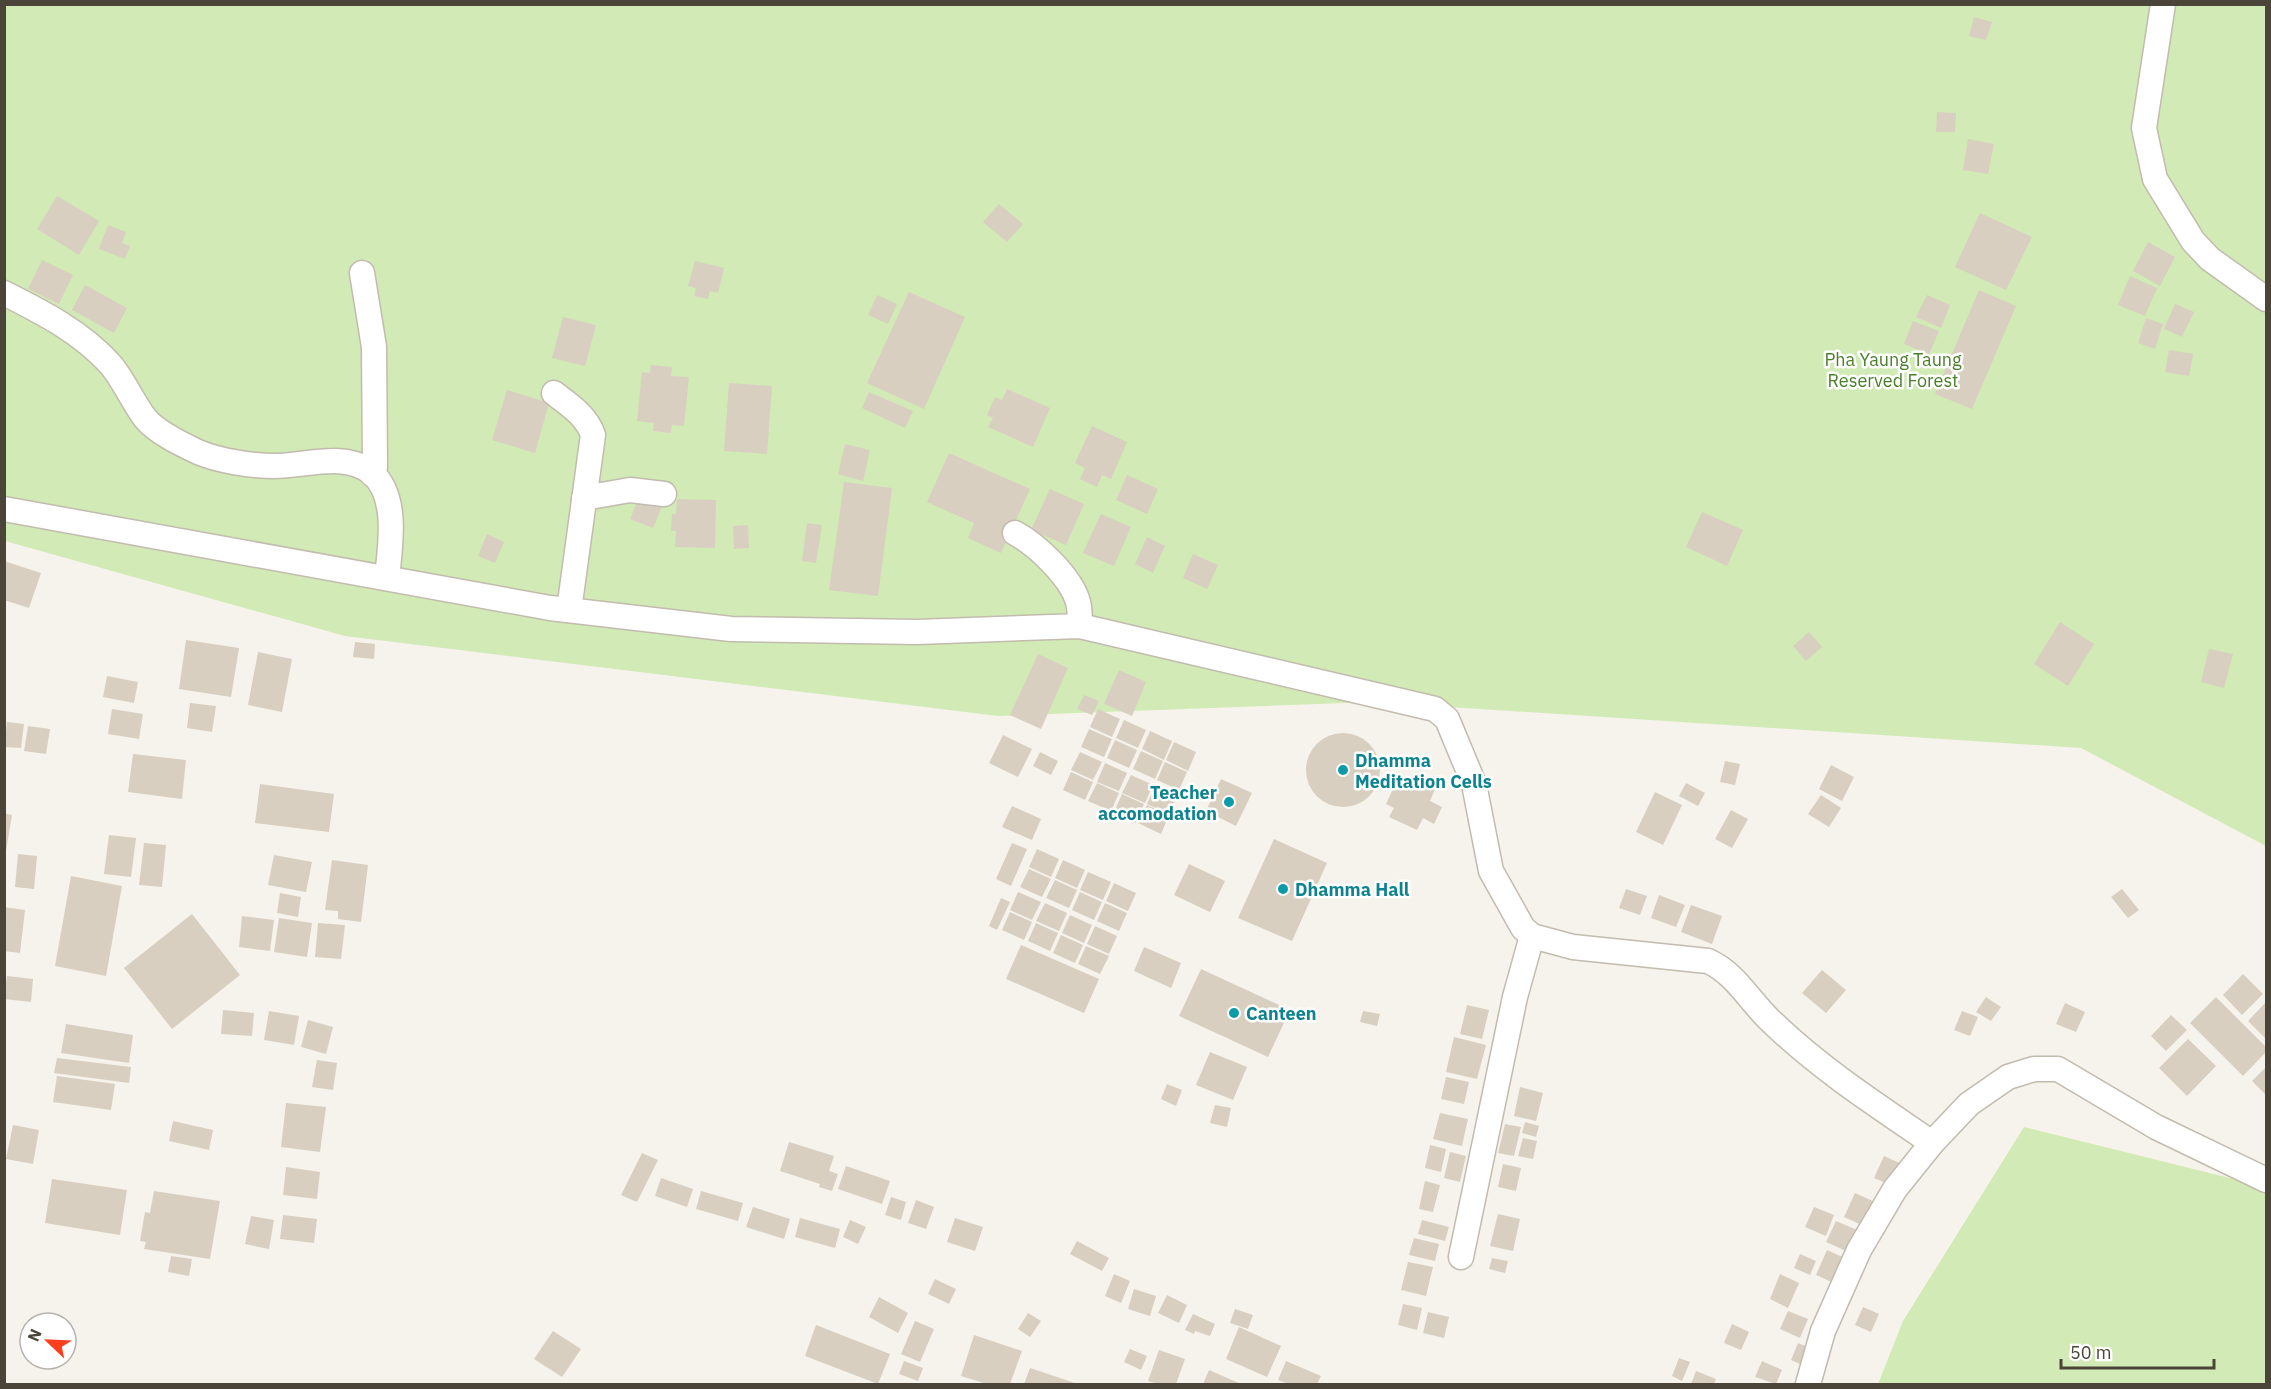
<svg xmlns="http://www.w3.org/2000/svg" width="2271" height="1389" viewBox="0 0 2271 1389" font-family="'IBM Plex Sans',sans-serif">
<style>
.green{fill:#d2eab5}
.building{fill:#d8cfc1}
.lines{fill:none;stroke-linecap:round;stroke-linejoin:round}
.minor-casing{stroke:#c2bbae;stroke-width:27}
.minor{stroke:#fff;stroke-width:24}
.culture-dot{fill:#0f9aa8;stroke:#fff;stroke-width:2}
.labels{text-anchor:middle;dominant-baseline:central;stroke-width:5;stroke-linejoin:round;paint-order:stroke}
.park-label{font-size:18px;fill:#4a7f2a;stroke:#fff}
.culture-label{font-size:18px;font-weight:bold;fill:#0d838f;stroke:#fff;text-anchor:start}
</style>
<rect width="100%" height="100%" fill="#f6f3ec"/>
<!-- green -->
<g class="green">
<polygon points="4,5 2266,5 2266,846 2081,748 1372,702 998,716 345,636 5,541"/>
<polygon points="2024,1127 2266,1187 2266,1384 1878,1384 1903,1321"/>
</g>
<!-- building -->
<g class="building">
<polygon points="1974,17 1992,22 1986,40 1969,36"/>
<polygon points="1937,112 1956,113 1955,132 1936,132"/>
<polygon points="1968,139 1994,144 1988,174 1963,170"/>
<polygon points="57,196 99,221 79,255 37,229"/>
<polygon points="999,204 1023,224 1007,242 983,222"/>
<polygon points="1980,213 2032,237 2006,290 1955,267"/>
<polygon points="108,225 126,232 122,243 130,246 125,259 99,249"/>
<polygon points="2148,242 2175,257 2160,286 2133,271"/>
<polygon points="42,260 73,275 59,304 28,289"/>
<polygon points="695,261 724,268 718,293 710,291 708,299 694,296 696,288 688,286"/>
<polygon points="2130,276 2157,288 2145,316 2118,305"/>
<polygon points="85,285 127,308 114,333 72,310"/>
<polygon points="1979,290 2016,306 1972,409 1935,394"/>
<polygon points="909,292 965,317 924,409 867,383"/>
<polygon points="877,295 897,304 888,324 868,315"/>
<polygon points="1927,295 1950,305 1941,328 1916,317"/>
<polygon points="2175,304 2194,312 2182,337 2164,329"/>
<polygon points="563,317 596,325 585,366 552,358"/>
<polygon points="2146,318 2163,324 2155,349 2138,343"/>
<polygon points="1913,321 1939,331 1929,354 1904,344"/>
<polygon points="2169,350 2193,354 2189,376 2165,372"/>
<polygon points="651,365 672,367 671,376 689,377 684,426 672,425 671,433 653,431 654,423 637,421 642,372 650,373"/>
<polygon points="729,383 772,386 767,454 724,451"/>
<polygon points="1007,389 1050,408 1033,447 988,427 993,418 987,415 995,397 1002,400"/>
<polygon points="507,390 549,403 535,453 492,440"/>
<polygon points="869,392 913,411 905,428 862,408"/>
<polygon points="1092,426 1127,442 1111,479 1102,475 1097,487 1080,479 1085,468 1075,463"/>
<polygon points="845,444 870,450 863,481 838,474"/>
<polygon points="949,453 1030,489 1001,553 968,538 974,523 927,502"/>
<polygon points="1127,475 1158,489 1147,514 1116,500"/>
<polygon points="844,482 892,488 878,596 829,590"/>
<polygon points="1050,489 1084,504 1066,545 1031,530"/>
<polygon points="640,495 663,504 653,528 630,519"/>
<polygon points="677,499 716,500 715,548 675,547 676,531 671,531 672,514 676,514"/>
<polygon points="1702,512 1743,530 1727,566 1686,547"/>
<polygon points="1101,514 1131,527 1114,566 1083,553"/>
<polygon points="807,523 822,525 816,563 802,561"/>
<polygon points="748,525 749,548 734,549 733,526"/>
<polygon points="487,534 504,542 495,563 478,556"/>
<polygon points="1147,537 1165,546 1153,573 1135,564"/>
<polygon points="1193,554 1218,565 1207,589 1183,578"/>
<polygon points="4,561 41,573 29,608 4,600"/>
<polygon points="2060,622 2094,644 2068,686 2034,664"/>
<polygon points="1809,632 1822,647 1806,661 1793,646"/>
<polygon points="186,640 239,648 231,697 179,689"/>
<polygon points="355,642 375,644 374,659 353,657"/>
<polygon points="2209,649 2233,654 2224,688 2201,682"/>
<polygon points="258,652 292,659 282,712 248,705"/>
<polygon points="1038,654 1068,668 1041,729 1010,715"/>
<polygon points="1119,670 1146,682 1132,716 1104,704"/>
<polygon points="107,676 138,682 134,703 103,697"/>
<polygon points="1084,695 1099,701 1092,715 1077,709"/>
<polygon points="190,703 216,706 212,732 187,728"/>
<polygon points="112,709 143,714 139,739 108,734"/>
<polygon points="1098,709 1120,719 1112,737 1090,727"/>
<polygon points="1124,720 1146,730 1138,748 1116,738"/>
<polygon points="7,722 24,724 21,748 4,747"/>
<polygon points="28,726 50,729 46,754 24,751"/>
<polygon points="1089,729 1112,739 1104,757 1081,747"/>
<polygon points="1150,731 1172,741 1164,760 1142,749"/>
<circle cx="1343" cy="770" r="37"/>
<polygon points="1003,735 1032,749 1018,777 989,763"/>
<polygon points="1115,740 1137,750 1129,768 1107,758"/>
<polygon points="1174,742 1196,752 1188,771 1166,760"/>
<polygon points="1141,751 1163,761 1155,779 1133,769"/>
<polygon points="1040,752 1058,761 1051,775 1033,766"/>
<polygon points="1080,752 1102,762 1093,780 1071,770"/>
<polygon points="133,754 186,760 182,799 128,792"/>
<polygon points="1725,761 1740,764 1735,785 1720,782"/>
<polygon points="1165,762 1187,772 1179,790 1157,780"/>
<polygon points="1105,763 1127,773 1119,791 1097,782"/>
<polygon points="1831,765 1854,777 1842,801 1819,789"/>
<polygon points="1071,772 1093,782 1085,800 1063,790"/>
<polygon points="1131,775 1153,785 1145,803 1122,793"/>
<polygon points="1407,776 1435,789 1430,801 1442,807 1434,824 1423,818 1417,830 1389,817 1394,808 1386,804 1394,787 1400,790"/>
<polygon points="1221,779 1252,793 1236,826 1206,811"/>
<polygon points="1097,783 1119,793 1111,811 1088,801"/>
<polygon points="1686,783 1705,793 1698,806 1679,796"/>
<polygon points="260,784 334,794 329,832 255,823"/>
<polygon points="1155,786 1177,796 1169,814 1147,804"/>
<polygon points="1655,792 1682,805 1663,845 1636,832"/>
<polygon points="1122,794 1144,804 1136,823 1114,812"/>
<polygon points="1821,795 1841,808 1829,827 1808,814"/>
<polygon points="1147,805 1169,815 1161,834 1138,823"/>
<polygon points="1012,806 1041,819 1032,840 1002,827"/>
<polygon points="1731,810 1748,819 1732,848 1715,839"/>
<polygon points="4,813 12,815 6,851 4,851"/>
<polygon points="109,835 136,838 131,877 104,874"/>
<polygon points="1274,839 1327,863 1292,941 1238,918"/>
<polygon points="144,843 166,845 162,887 139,885"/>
<polygon points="1012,843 1027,849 1011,886 996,879"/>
<polygon points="1037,849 1059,859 1051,877 1029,867"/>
<polygon points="18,854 37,856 34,889 15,887"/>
<polygon points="274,855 312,862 306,892 268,885"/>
<polygon points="332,860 368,865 361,922 338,919 338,911 325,910"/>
<polygon points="1063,860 1085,870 1077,888 1055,878"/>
<polygon points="1189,864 1225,881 1210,912 1174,895"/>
<polygon points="1029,869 1051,879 1042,897 1020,887"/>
<polygon points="1088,872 1111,882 1103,900 1080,890"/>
<polygon points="71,876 122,886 106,976 55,966"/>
<polygon points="1055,880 1077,890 1069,908 1046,898"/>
<polygon points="1114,883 1136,893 1128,911 1106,901"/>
<polygon points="1626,889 1647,896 1640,915 1619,908"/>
<polygon points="2122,889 2139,910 2128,918 2111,897"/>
<polygon points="1018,892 1041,902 1032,920 1010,910"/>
<polygon points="1080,892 1102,902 1094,920 1072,910"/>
<polygon points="280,893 301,897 298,917 277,913"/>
<polygon points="1659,895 1685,905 1676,927 1651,918"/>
<polygon points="1001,898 1010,902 997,930 989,926"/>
<polygon points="1045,903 1067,913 1059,931 1036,921"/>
<polygon points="1105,903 1127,913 1119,931 1097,921"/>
<polygon points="1691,905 1722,916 1712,944 1681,932"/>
<polygon points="4,907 25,910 20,953 4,951"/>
<polygon points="1010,912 1032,922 1024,940 1002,930"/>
<polygon points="192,914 240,975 172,1029 124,968"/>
<polygon points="1070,915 1092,925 1084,943 1062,933"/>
<polygon points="242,916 274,920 270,951 239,947"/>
<polygon points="279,918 312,923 307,957 274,952"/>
<polygon points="318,923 345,925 341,959 315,957"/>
<polygon points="1036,923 1058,933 1050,951 1028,941"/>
<polygon points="1095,926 1117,936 1109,954 1087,944"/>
<polygon points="1061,935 1083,945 1075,963 1053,953"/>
<polygon points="1021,945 1099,979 1084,1013 1006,979"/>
<polygon points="1086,946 1109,956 1100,974 1078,964"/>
<polygon points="1144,947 1181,963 1171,988 1134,971"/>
<polygon points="1201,969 1290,1010 1268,1057 1179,1016"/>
<polygon points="1822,970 1846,990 1826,1013 1802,993"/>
<polygon points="2243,974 2263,994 2242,1015 2223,995"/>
<polygon points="7,976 33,979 31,1002 4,999"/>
<polygon points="1986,997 2001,1007 1991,1021 1976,1012"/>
<polygon points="2216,997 2266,1047 2266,1052 2243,1076 2190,1023"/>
<polygon points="2266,1002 2266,1039 2248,1021"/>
<polygon points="2065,1003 2085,1012 2076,1032 2056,1024"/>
<polygon points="1467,1005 1489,1010 1482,1039 1460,1034"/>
<polygon points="223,1010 254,1013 252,1036 221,1034"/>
<polygon points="269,1011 299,1016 294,1045 264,1040"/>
<polygon points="1363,1011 1380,1014 1377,1026 1360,1022"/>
<polygon points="1962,1011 1978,1017 1970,1036 1954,1030"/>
<polygon points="2171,1015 2187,1030 2166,1051 2151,1036"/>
<polygon points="308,1020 333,1027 326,1054 301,1047"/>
<polygon points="66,1024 133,1035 129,1063 61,1053"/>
<polygon points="1454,1037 1486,1045 1477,1079 1446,1072"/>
<polygon points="2188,1039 2216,1066 2187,1096 2159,1068"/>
<polygon points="1210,1052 1247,1067 1233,1100 1196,1085"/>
<polygon points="57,1058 131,1067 129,1083 54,1073"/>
<polygon points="317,1060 337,1063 333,1090 312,1087"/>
<polygon points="2266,1067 2266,1095 2252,1081"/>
<polygon points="57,1076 115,1084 111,1110 53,1102"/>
<polygon points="1446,1077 1469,1082 1464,1104 1441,1099"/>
<polygon points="1167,1084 1182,1090 1176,1106 1161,1099"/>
<polygon points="1520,1087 1543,1093 1536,1121 1514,1116"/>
<polygon points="286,1103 326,1107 320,1152 281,1147"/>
<polygon points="1215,1105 1231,1108 1227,1127 1210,1123"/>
<polygon points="1440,1113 1468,1119 1462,1146 1433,1139"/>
<polygon points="173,1121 213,1130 209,1150 169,1141"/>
<polygon points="1525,1122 1539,1126 1536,1137 1522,1133"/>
<polygon points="1505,1124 1521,1127 1514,1156 1498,1153"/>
<polygon points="13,1125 39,1130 33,1164 6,1159"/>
<polygon points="1523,1138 1537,1141 1533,1159 1518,1156"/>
<polygon points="789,1142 834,1156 829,1171 838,1174 832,1191 819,1187 820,1184 780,1171"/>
<polygon points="1430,1145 1446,1149 1441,1172 1425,1168"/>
<polygon points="1450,1152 1466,1156 1460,1182 1444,1178"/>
<polygon points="642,1153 658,1160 637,1202 621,1195"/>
<polygon points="1884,1156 1902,1164 1893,1186 1874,1178"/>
<polygon points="1503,1164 1521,1168 1516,1191 1498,1187"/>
<polygon points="846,1166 890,1181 882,1204 838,1189"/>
<polygon points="286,1167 320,1172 317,1199 283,1195"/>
<polygon points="661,1178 693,1189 687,1207 655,1196"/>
<polygon points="52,1179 127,1190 120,1235 45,1223"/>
<polygon points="1425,1181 1440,1185 1433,1212 1419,1209"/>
<polygon points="154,1191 220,1201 210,1259 144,1249 146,1242 140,1241 145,1212 150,1213"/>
<polygon points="701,1191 743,1203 738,1221 696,1209"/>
<polygon points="1855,1193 1875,1202 1864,1226 1844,1217"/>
<polygon points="891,1197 906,1202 901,1220 885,1215"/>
<polygon points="916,1200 934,1207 926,1229 908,1223"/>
<polygon points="753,1207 790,1219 784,1239 746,1227"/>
<polygon points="1814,1207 1834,1215 1826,1236 1805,1227"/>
<polygon points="1498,1214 1520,1219 1513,1251 1490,1246"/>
<polygon points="283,1215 317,1219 314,1243 280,1239"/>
<polygon points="251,1216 274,1220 269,1249 245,1244"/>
<polygon points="800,1218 840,1229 835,1248 795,1237"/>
<polygon points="955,1218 983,1227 975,1251 947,1242"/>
<polygon points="850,1220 866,1227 858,1244 843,1237"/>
<polygon points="1422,1220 1449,1227 1445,1241 1418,1234"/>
<polygon points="1836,1221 1864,1233 1855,1255 1826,1242"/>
<polygon points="1414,1238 1439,1244 1435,1261 1409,1255"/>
<polygon points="1077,1241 1109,1258 1102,1271 1070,1254"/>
<polygon points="1827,1250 1847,1259 1836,1284 1816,1275"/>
<polygon points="1800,1254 1816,1261 1810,1275 1794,1268"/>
<polygon points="171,1256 192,1259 189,1276 168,1272"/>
<polygon points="1492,1258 1508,1261 1505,1273 1489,1269"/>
<polygon points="1408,1262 1433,1267 1426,1296 1401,1290"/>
<polygon points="1114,1274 1130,1281 1121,1303 1105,1296"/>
<polygon points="1780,1274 1799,1283 1788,1308 1770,1299"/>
<polygon points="935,1279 956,1289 949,1304 928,1294"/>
<polygon points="1134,1289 1156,1296 1150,1316 1128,1309"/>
<polygon points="1167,1295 1187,1305 1179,1323 1158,1313"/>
<polygon points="879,1297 908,1313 898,1333 869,1317"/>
<polygon points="1403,1304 1422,1308 1417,1330 1398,1325"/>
<polygon points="1863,1307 1879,1314 1871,1332 1855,1325"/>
<polygon points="1235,1309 1253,1315 1248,1329 1230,1323"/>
<polygon points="1788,1311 1808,1319 1800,1338 1780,1329"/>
<polygon points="1428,1312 1449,1317 1444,1338 1423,1333"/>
<polygon points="1028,1313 1041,1321 1030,1337 1018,1329"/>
<polygon points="1193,1314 1215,1324 1210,1336 1195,1331 1194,1334 1185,1330"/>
<polygon points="915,1321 934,1329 920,1362 901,1354"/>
<polygon points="1732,1324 1749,1332 1741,1350 1724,1343"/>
<polygon points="816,1325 890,1354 878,1384 805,1356"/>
<polygon points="1239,1327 1281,1346 1267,1377 1226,1359"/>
<polygon points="553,1331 581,1349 562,1377 534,1359"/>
<polygon points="974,1335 1022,1351 1010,1384 987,1384 961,1376"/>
<polygon points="1798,1343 1810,1348 1802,1365 1791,1360"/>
<polygon points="1130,1349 1147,1356 1141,1370 1124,1362"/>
<polygon points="1159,1350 1185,1359 1176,1384 1158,1384 1148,1381"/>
<polygon points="1679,1358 1690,1362 1682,1381 1672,1376"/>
<polygon points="904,1361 923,1368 918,1381 899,1374"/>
<polygon points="1286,1361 1321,1376 1317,1384 1289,1384 1278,1380"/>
<polygon points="1762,1361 1782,1370 1776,1384 1755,1377"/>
<polygon points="1030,1368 1078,1384 1024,1384"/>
<polygon points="1209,1370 1241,1384 1203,1384"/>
<polygon points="1696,1371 1716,1379 1714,1384 1691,1384"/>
</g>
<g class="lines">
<defs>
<g id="minor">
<polyline points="2163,4 2144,128 2155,179 2193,241 2210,259 2266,299"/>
<polyline points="362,273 374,347 375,467 372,474"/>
<path d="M4,293C42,312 81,332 110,364C124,380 132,401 145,418C156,432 181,444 198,452C219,461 252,466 275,466C305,466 346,451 372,473C399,497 390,547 387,578"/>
<path d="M554,393C570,406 586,415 593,435L569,610"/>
<polyline points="584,498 630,490 664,494"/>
<path d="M4,509L550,608L731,629L917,632L1080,626L1435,709L1447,719L1474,784L1491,871L1523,928L1532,936L1573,947L1708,961C1737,974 1751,1004 1774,1024C1822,1070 1878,1106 1932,1143L1895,1189L1859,1250L1823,1331L1808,1384"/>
<path d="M1015,533C1037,545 1071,577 1078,602C1080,609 1080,619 1080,626"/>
<polyline points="1932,1143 1969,1104 2008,1077 2034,1069 2058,1069 2156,1127 2266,1180"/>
<polyline points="1461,1257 1515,997 1532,936"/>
</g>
</defs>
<!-- minor casing -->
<use href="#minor" class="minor-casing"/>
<!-- minor -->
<use href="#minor" class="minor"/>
</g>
<!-- markers -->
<g class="culture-dot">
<circle cx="1343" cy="770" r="6"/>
<circle cx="1229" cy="802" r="6"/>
<circle cx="1283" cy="889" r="6"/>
<circle cx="1234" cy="1013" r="6"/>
</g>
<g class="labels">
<!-- park labels -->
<g class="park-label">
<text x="1893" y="359">Pha Yaung Taung<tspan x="1893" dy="21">Reserved Forest</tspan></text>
</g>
<!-- culture labels -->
<g class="culture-label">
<text x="1355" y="760">Dhamma<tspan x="1355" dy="21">Meditation Cells</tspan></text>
<text x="1217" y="792" text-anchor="end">Teacher<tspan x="1217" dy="21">accomodation</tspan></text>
<text x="1295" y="889">Dhamma Hall</text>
<text x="1246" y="1013">Canteen</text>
</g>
</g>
<!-- border -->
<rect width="2271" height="1389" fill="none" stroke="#4b4439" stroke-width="12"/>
<!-- north arrow -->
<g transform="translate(48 1341) rotate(293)"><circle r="28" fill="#ffffff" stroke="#b7b4b0" stroke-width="1.5"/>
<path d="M0-4.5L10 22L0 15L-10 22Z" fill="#fc3f1d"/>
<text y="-9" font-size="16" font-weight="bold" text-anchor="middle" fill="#4b4439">N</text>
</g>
<!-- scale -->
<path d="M2061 1359v9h153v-9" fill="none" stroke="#4b4439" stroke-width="3"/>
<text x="2070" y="1359" font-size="18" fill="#4b4439" stroke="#ffffff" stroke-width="4.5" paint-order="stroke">50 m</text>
</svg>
